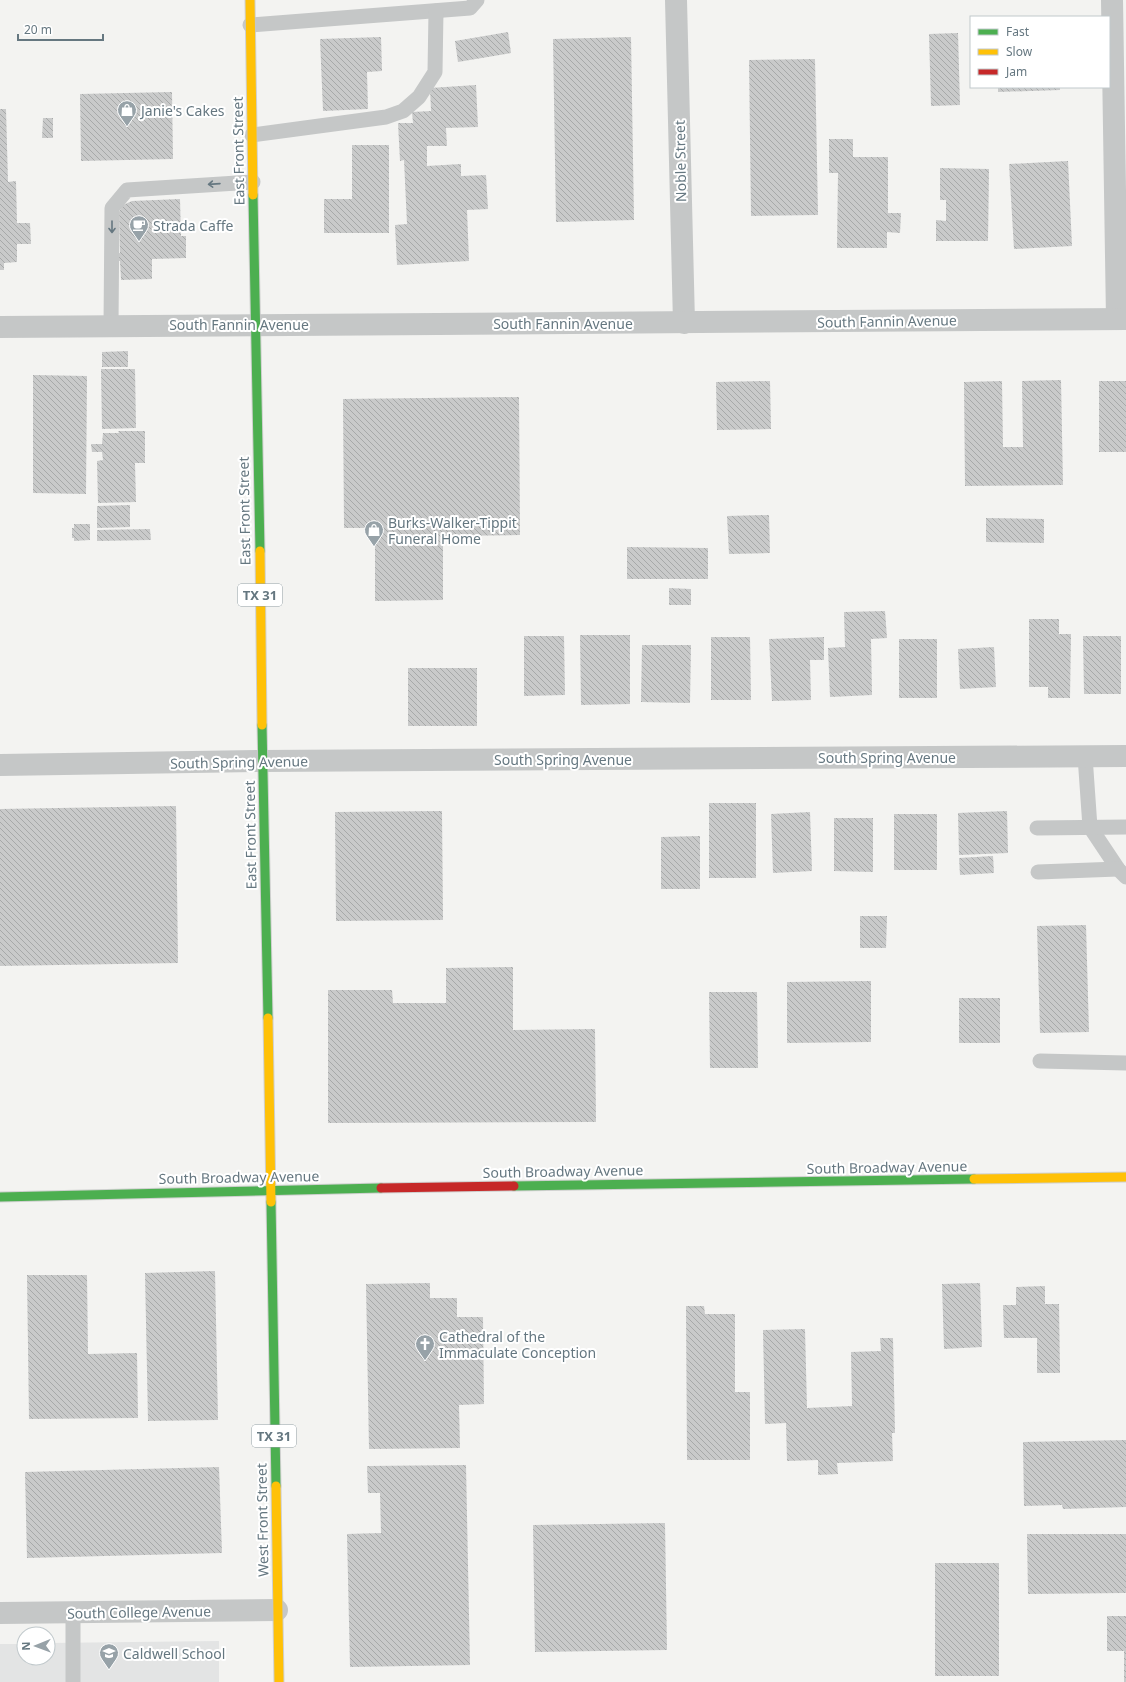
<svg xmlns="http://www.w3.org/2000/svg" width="1126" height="1682" viewBox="0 0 1126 1682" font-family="'Noto Sans',sans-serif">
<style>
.built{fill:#e3e4e4}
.building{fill:url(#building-back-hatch)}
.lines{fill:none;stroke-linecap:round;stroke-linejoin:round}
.fast-casing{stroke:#cfd0cf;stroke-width:11}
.slow-casing{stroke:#cfd0cf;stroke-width:11}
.jam-casing{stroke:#cfd0cf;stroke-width:11}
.lane{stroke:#c5c7c7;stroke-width:15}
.street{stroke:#c5c7c7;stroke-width:22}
.fast{stroke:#4caf50;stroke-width:9}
.slow{stroke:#ffc107;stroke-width:9}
.jam{stroke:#c62828;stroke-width:9}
.oneway{stroke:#657780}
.labels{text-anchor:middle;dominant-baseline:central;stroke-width:4;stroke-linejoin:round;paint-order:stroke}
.shield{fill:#fff;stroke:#93a0a6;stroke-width:1}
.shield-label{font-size:13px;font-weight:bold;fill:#657780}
.poi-label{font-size:14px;fill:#657780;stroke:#fff;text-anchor:start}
.street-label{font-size:14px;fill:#657780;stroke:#fff}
</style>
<defs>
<pattern id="building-back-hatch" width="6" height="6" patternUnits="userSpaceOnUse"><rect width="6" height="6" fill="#c9caca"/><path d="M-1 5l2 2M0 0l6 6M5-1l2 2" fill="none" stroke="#a7a9a9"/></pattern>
</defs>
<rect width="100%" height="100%" fill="#f3f3f1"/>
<!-- built -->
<polygon class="built" points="219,1641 219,1682 0,1682 0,1644 24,1644 24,1658 48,1658 48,1643"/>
<!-- building -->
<g class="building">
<polygon points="508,32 511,53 458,62 455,41"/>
<polygon points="958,33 960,105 931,106 929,34"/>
<polygon points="381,37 382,71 367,72 368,109 323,111 320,39"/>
<polygon points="631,37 634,220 556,222 553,39"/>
<polygon points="815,59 818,215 751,216 749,60"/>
<polygon points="476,85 478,127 446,128 447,146 427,146 427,166 461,164 461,176 486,175 488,209 467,210 469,261 397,265 395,225 407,224 404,160 400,161 398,123 413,123 412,112 431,111 430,88"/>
<polygon points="998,87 1060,87 1060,90 998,92"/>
<polygon points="172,92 173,159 81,161 80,94"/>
<polygon points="0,109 6,109 8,182 16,181 17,223 30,223 31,244 17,244 17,262 4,263 4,270 0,270"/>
<polygon points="43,118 53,118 53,138 42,138"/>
<polygon points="829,139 853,139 853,157 888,157 888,213 901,213 900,233 887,232 887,248 837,248 838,173 829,173"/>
<polygon points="352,145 389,145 389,233 324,233 324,199 352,199"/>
<polygon points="1068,161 1072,246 1014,249 1009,164"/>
<polygon points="940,168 989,169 988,241 936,241 936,220 946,221 946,200 940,200"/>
<polygon points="180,199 181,236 186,236 186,258 152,259 152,279 121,280 120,261 114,261 114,254 120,253 119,212 123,205 132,201"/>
<polygon points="128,351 128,367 102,367 102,352"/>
<polygon points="101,369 135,369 136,428 102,429"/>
<polygon points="33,375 87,376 86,494 33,493"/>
<polygon points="1061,380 1063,485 965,486 964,382 1002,381 1003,447 1023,447 1022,381"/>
<polygon points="770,381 771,429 717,430 716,382"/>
<rect x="1099" y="381" width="27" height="71"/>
<polygon points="519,397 520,535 443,536 443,600 375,601 375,528 344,528 343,399"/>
<polygon points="118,431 145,431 145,463 135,463 136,502 98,503 97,461 103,460 102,452 92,452 91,444 102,444 103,433 119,433"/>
<polygon points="130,505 130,527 97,528 97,506"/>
<polygon points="769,515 770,553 729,554 727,516"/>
<polygon points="986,518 1044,519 1044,543 986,542"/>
<polygon points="74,524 90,524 90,540 74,541 74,538 72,538 72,528 74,528"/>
<polygon points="150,529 151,540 97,541 97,530"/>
<polygon points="627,547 708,548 708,579 627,579"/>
<polygon points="669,588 691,589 691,605 669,605"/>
<polygon points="885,611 887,638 871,639 872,695 830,697 828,648 845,647 844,612"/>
<polygon points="1029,619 1059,619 1059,634 1071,634 1070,698 1048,698 1048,687 1029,687"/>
<polygon points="580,635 630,635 630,704 581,705"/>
<polygon points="524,636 564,636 565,695 524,696"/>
<polygon points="1083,636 1121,636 1121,694 1084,694"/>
<polygon points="711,637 750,637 751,700 711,700"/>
<polygon points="824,637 824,660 810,660 811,700 772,701 769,639"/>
<rect x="899" y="639" width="38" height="59"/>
<polygon points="642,645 691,645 690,703 641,702"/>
<polygon points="994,647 996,687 960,689 958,649"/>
<rect x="408" y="668" width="69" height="58"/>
<rect x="709" y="803" width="47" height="75"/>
<polygon points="176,806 178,963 0,966 0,809"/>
<polygon points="442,811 443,920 336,921 335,812"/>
<polygon points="1007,811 1008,853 959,855 958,813"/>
<polygon points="810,812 812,871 773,873 771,814"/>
<rect x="894" y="814" width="43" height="56"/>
<polygon points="834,818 873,818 873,872 834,871"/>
<polygon points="700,836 700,889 661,889 661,837"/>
<polygon points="993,856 994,873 960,875 959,858"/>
<polygon points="860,916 887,916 886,948 860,948"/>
<polygon points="1086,925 1089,1032 1040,1033 1037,926"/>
<polygon points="513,967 513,1030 595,1029 596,1122 328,1123 328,990 392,990 393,1003 446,1003 446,968"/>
<polygon points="871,981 871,1042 787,1043 787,982"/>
<polygon points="709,992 757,992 758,1068 710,1068"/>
<rect x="959" y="998" width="41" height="45"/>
<polygon points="215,1271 218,1420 148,1421 145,1273"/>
<polygon points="27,1275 87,1275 88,1354 137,1353 138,1418 29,1419"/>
<polygon points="430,1283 430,1298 457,1298 457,1317 483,1317 484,1404 459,1405 460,1448 369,1449 366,1284"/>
<polygon points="980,1283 982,1347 944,1349 942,1284"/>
<polygon points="1045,1286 1045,1304 1059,1304 1060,1373 1037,1373 1037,1338 1004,1338 1003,1305 1016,1305 1016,1287"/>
<polygon points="686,1306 704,1306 705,1314 735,1314 735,1392 750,1392 750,1460 687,1460"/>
<polygon points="805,1329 807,1408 852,1406 851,1352 881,1351 880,1338 893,1338 895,1433 892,1433 893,1461 837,1463 838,1474 818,1475 818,1460 787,1461 786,1423 765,1424 763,1330"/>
<polygon points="1126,1440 1126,1507 1063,1509 1062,1505 1024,1506 1023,1442"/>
<polygon points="466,1465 470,1665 350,1667 347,1534 381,1533 380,1493 368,1493 367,1466"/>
<polygon points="219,1467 222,1553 27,1558 25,1472"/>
<polygon points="665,1523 667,1650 535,1652 533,1525"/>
<polygon points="1027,1534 1126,1534 1126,1593 1028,1594"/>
<rect x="935" y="1563" width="64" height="113"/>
<polygon points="1107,1616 1126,1616 1126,1682 1124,1682 1124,1651 1107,1651"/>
</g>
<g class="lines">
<defs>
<g id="fast">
<polyline points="253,195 260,551"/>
<polyline points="262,725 268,1018"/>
<polyline points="514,1186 974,1179"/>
<polyline points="0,1197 381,1188"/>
<polyline points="271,1202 276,1486"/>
</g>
<g id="slow">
<polyline points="250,0 253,195"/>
<polyline points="260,551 262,725"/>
<polyline points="268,1018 271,1202"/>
<polyline points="974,1179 1126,1177"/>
<polyline points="276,1486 279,1682"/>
</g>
<polyline id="jam" points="381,1188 514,1186"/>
</defs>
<!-- fast casing -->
<use href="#fast" class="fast-casing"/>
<!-- slow casing -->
<use href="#slow" class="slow-casing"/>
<!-- jam casing -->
<use href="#jam" class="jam-casing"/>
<!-- lane -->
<g class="lane">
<polyline points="250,25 470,8 477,0"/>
<polyline points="252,135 386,117 403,111 419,97 435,72 436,11"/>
<polyline points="111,325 112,208 127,190 253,182"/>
<polyline points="1085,756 1090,827 1118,869 1126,877"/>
<polyline points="1037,828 1126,827"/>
<polyline points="1038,872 1118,869"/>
<polyline points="1040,1061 1126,1063"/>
<polyline points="73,1682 73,1613"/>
</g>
<!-- street -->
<g class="street">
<polyline points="676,0 684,323"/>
<polyline points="1112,0 1117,319"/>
<polyline points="0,327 1126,319"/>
<polyline points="0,765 262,761 1126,756"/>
<polyline points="0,1613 277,1610"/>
</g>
<!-- fast -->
<use href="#fast" class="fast"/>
<!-- slow -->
<use href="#slow" class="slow"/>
<!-- jam -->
<use href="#jam" class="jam"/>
</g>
<!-- one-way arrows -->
<defs><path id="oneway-shaft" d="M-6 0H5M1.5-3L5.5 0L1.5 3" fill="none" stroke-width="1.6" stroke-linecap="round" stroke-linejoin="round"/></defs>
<g class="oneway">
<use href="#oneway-shaft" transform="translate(214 184) rotate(176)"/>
<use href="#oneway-shaft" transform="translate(112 227) rotate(90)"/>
</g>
<!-- icons -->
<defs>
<symbol id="shop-pin" viewBox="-11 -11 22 30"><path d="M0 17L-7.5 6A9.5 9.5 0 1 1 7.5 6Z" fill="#97a2a8" stroke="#fff"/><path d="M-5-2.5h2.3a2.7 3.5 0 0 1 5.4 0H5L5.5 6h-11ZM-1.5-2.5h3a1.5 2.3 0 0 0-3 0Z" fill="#fff"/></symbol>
<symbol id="cafe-pin" viewBox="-11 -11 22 30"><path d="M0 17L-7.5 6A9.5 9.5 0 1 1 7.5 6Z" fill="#97a2a8" stroke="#fff"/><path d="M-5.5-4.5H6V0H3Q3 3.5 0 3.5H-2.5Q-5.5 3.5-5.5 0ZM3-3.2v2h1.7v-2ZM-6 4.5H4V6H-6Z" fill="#fff"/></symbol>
<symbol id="church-pin" viewBox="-11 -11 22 30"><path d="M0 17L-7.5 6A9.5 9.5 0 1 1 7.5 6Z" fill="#97a2a8" stroke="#fff"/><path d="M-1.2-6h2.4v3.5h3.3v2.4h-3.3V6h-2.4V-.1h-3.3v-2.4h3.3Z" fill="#fff"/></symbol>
<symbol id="school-pin" viewBox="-11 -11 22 30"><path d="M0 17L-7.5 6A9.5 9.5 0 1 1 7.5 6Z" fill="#97a2a8" stroke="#fff"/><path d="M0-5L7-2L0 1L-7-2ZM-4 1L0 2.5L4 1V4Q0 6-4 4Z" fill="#fff"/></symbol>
</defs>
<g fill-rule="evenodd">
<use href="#shop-pin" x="116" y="99" width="22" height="30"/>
<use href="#cafe-pin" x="128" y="214" width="22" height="30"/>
<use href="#shop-pin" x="363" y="519" width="22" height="30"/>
<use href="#church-pin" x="414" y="1333" width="22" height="30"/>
<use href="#school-pin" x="98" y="1642" width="22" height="30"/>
</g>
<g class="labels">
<!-- shield labels -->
<g class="shield">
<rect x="238" y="584" width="44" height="22" rx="3"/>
<rect x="252" y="1425" width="44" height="22" rx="3"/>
</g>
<g class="shield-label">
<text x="260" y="595">TX 31</text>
<text x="274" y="1436">TX 31</text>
</g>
<!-- poi labels -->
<g class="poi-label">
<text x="141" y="110">Janie's Cakes</text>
<text x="153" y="225">Strada Caffe</text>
<text x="388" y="522">Burks-Walker-Tippit<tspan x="388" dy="16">Funeral Home</tspan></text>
<text x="439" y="1336">Cathedral of the<tspan x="439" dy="16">Immaculate Conception</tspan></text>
<text x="123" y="1653">Caldwell School</text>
</g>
<!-- street labels -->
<g class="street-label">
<text transform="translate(238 151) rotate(-91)">East Front Street</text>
<text transform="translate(680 161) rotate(-91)">Noble Street</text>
<text transform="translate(887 321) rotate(-1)">South Fannin Avenue</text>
<text x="563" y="323">South Fannin Avenue</text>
<text x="239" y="324">South Fannin Avenue</text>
<text transform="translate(244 511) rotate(-91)">East Front Street</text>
<text x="887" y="757">South Spring Avenue</text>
<text x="563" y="759">South Spring Avenue</text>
<text transform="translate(239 762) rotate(-1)">South Spring Avenue</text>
<text transform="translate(250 835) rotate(-91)">East Front Street</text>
<text transform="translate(887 1167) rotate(-1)">South Broadway Avenue</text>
<text transform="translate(563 1171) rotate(-1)">South Broadway Avenue</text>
<text transform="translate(239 1177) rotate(-1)">South Broadway Avenue</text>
<text transform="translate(262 1520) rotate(-91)">West Front Street</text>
<text transform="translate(139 1612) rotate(-1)">South College Avenue</text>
</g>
</g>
<!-- legend -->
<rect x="970" y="16" width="140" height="72" fill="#ffffff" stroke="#c1c9cc"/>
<rect x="978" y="29" width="20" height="6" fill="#4caf50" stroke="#c1c9cc"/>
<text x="1006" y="36" font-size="12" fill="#657780">Fast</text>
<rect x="978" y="49" width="20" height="6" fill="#ffc107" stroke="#c1c9cc"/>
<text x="1006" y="56" font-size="12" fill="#657780">Slow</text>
<rect x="978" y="69" width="20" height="6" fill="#c62828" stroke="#c1c9cc"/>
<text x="1006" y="76" font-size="12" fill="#657780">Jam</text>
<!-- north arrow -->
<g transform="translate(36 1646) rotate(269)"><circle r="19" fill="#ffffff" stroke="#c1c9cc"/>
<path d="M0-3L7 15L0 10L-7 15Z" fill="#97a2a8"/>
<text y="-6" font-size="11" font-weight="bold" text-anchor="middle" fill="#657780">N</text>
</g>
<!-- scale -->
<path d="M18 34v6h85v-6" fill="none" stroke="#657780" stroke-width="2"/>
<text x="24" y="34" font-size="12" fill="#657780" stroke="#ffffff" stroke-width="3" paint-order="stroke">20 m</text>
</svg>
